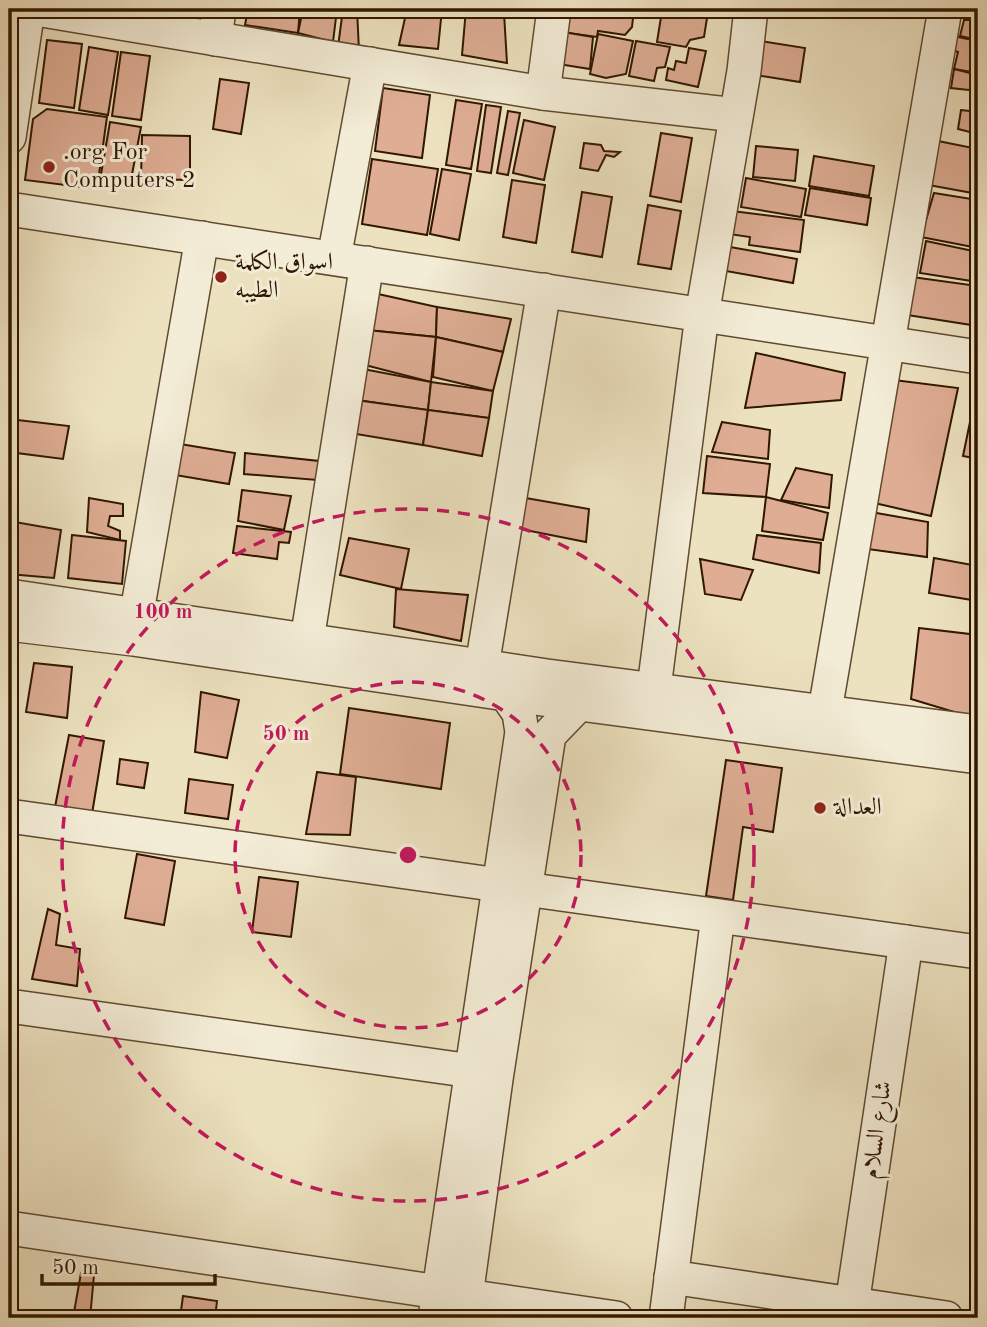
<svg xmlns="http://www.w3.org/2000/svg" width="987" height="1327" viewBox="0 0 987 1327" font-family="'Old Standard TT',Amiri,serif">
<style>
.building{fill:#dead94;stroke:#311700;stroke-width:2}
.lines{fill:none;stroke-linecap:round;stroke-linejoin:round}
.minor-casing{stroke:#604a30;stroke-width:36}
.minor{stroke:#f3ecd6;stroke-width:33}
.ring{fill:none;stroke:#c2185b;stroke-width:3.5;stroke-dasharray:12 9}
.poi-dot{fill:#8f2418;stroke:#f3ecd6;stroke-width:2.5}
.labels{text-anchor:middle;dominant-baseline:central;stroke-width:6;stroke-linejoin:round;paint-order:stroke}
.poi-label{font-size:24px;fill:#311700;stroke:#f3ecd6;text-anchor:start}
.street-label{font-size:24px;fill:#311700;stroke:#f3ecd6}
.centre{fill:#c2185b;stroke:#f3ecd6;stroke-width:3.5}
.ring-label{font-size:21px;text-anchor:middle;font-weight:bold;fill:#c2185b;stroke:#f3ecd6;stroke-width:6;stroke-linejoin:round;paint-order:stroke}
</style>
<rect width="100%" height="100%" fill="#ede2c0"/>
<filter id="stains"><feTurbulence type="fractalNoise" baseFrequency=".00286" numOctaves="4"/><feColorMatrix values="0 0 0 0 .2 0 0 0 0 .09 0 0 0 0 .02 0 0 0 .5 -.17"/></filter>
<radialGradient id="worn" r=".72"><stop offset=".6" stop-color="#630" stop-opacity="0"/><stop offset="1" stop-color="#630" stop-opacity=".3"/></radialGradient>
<!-- building -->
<g class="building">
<polygon points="248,9 300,9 298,33 245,25"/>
<polygon points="303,9 337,9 333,42 298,33"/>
<polygon points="343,9 357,9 359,51 338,47"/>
<polygon points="407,9 442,9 438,49 399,45"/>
<polygon points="466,9 504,13 507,63 462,55"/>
<polygon points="564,9 634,9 632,27 625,35 598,31 597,37 561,32"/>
<polygon points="653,9 712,9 711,17"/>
<polygon points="973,9 978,9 978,40 960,36 964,20 971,20"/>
<polygon points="662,11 707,18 704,37 690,40 686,47 657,42"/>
<polygon points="563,32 593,37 590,69 558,64"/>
<polygon points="598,34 633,41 626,74 606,78 590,74"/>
<polygon points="953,36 978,41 978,73 954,69 958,52 949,49"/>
<polygon points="47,40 82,44 74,108 39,103"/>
<polygon points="636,41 670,47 665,67 657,68 654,81 629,76"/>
<polygon points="760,41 805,48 800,82 755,75"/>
<polygon points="89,47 118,52 108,115 79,110"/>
<polygon points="689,48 706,51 698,87 666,80 668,68 674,70 676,61 686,63"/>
<polygon points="121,52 150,56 141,120 112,116"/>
<polygon points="954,69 978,75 978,91 951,88"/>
<polygon points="220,79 249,83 241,134 213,129"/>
<polygon points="383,88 430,95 422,158 375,151"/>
<polygon points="456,100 482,104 471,169 446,165"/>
<polygon points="486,105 501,107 491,173 477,171"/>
<polygon points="47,109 107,117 97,189 25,180 33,119"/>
<polygon points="961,110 978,112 978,134 958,129"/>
<polygon points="508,111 520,113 508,175 497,173"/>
<polygon points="524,120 555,127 544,180 513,173"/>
<polygon points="110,122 141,127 130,185 100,180"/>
<polygon points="661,133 692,138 681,202 650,196"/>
<polygon points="142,135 190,136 190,180 141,179"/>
<polygon points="938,141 978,149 978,194 923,184"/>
<polygon points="584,143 601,145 604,151 620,152 614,157 606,155 598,171 580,168"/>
<polygon points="756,146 798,150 795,181 753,177"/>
<polygon points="814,156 874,166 869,196 809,186"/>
<polygon points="372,159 438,169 427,235 362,224"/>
<polygon points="442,169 471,174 459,240 430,234"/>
<polygon points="746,178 806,189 801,217 741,207"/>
<polygon points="512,180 545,185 536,243 503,237"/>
<polygon points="810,188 871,198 867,225 805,215"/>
<polygon points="582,192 612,197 602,257 572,252"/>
<polygon points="934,193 978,200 978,248 921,237"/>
<polygon points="648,205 681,211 671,269 638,264"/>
<polygon points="732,211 804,220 800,252 749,245 750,237 729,234"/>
<polygon points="926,241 978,252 978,282 920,273"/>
<polygon points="730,247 797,259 793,283 726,271"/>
<polygon points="912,277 978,286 978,326 907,315"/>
<polygon points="369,292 437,307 436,337 367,330"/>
<polygon points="437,307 511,319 503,352 436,337"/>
<polygon points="367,330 436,337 431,382 361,364"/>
<polygon points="436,337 503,352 493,391 433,377"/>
<polygon points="756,353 845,373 841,400 745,408"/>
<polygon points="358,368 431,382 428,410 356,400"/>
<polygon points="894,380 958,388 931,516 870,502"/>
<polygon points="431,382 493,391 489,418 428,410"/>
<polygon points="356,400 428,410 423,445 350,433"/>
<polygon points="428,410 489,418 482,456 423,445"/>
<polygon points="9,419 69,426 63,459 9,452"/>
<polygon points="722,422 770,430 768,459 712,452"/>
<polygon points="970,422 978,424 978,459 963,456"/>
<polygon points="180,444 235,453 229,484 175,475"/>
<polygon points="245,453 319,461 317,480 244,474"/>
<polygon points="707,456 770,464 766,497 703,493"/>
<polygon points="796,468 832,475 829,508 781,500"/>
<polygon points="242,490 291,496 284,530 238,521"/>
<polygon points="520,497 589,509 586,542 515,528"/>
<polygon points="766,497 828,513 823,540 762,531"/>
<polygon points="89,498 123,504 123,516 110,516 108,526 120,531 120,540 87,532"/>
<polygon points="865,511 928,522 927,557 860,548"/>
<polygon points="9,521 61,530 54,578 9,574"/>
<polygon points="237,526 291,532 289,543 279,542 277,559 233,553"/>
<polygon points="72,535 126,541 122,584 68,578"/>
<polygon points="757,535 821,543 819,573 753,559"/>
<polygon points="349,538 409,549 401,589 340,575"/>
<polygon points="934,558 978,566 978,601 929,593"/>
<polygon points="700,559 753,570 741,600 705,594"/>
<polygon points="396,589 468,595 461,641 394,627"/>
<polygon points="919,628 978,635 978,670 974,718 911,699"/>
<polygon points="34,663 72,667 67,718 26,712"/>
<polygon points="201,692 239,700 227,758 195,752"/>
<polygon points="349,708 450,723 441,789 340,774"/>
<polygon points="69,735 104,741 92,814 55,807"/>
<polygon points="120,759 148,763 144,788 117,784"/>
<polygon points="726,760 782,768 773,832 743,827 733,900 706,896"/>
<polygon points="317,772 356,777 350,835 306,834"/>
<polygon points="189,779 233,785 228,819 185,813"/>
<polygon points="137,854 175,861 164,925 125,918"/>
<polygon points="259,877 298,882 291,937 252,932"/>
<polygon points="48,909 60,914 56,945 80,949 77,986 32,979"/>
<polygon points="81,1273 94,1275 90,1318 73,1318"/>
<polygon points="183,1296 217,1301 215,1318 180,1318"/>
</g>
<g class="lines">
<defs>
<g id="minor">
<polyline points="36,9 543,93 736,115"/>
<polyline points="215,39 219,9"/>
<polyline points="543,93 554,9"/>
<polyline points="9,137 28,9"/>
<polyline points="9,209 978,357"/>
<polyline points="334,258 370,64"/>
<polyline points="9,596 547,676 978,732"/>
<polyline points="9,624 133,639 506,694 978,757"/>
<polyline points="133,635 202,238"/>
<polyline points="307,640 367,263"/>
<polyline points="482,666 544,290"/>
<polyline points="654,688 702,315 744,71 751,9"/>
<polyline points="821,734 945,9"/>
<polyline points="9,816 499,885"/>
<polyline points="525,889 978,952"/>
<polyline points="9,1006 472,1071"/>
<polyline points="9,1228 439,1292"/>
<polyline points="671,1277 946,1318"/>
<polyline points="466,1296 616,1318"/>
<polyline points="435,1318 522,732 519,713 506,694"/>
<polyline points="463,1318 496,1079 549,735 579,704"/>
<polyline points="666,1318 718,916"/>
<polyline points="850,1318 906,942"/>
</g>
</defs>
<!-- minor casing -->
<use href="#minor" class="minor-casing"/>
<!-- minor -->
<use href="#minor" class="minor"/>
</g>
<!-- distance rings -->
<g class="ring">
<circle cx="408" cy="855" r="173"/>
<circle cx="408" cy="855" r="346"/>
</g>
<!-- markers -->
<g class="poi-dot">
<circle cx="49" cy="167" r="7"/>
<circle cx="221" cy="277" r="7"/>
<circle cx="820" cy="808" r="7"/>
</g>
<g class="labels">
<!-- poi labels -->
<g class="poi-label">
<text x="63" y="153">.org For<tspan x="63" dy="28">Computers 2</tspan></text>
<text x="235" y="263">اسواق الكلمة<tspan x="235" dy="28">الطيبه</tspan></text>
<text x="834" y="808">العدالة</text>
</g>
<!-- street labels -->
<g class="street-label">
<text transform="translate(878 1130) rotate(-82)">شارع السلام</text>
</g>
</g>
<circle cx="408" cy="855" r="10" class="centre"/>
<g class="ring-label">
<text x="163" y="618">100 m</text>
<text x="286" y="740">50 m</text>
</g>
<!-- margin -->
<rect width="987" height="1327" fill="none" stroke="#ede2c0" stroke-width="35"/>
<rect x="10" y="10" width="966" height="1306" fill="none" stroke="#311700" stroke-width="3.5"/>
<rect x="18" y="18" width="952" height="1292" fill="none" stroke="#311700" stroke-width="2"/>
<!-- scale -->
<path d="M42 1274v10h173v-10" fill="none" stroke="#311700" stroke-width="3.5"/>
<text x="52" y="1274" font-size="21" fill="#311700" stroke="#f3ecd6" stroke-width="5" paint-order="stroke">50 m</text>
<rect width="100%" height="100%" filter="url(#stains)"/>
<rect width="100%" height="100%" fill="url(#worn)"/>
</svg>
